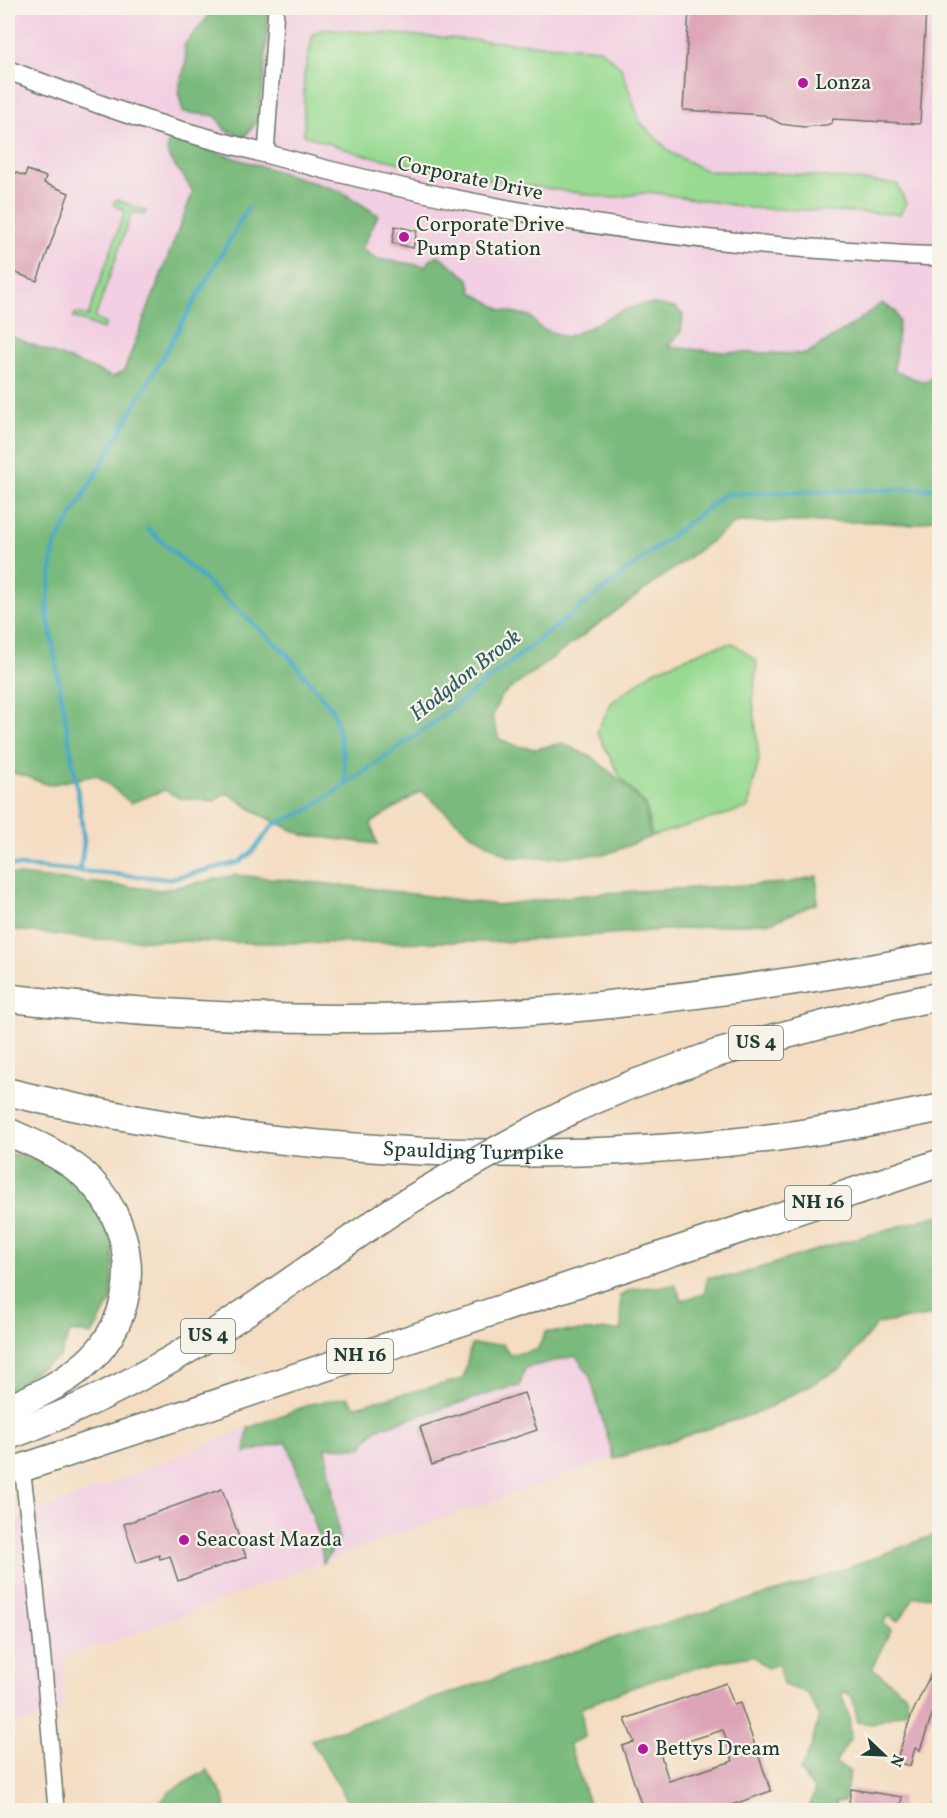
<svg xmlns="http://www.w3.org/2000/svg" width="947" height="1818" viewBox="0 0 947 1818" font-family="Vollkorn,serif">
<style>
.built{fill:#f2cfe2}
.green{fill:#98da91;stroke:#5c8c62;stroke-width:1.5}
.forest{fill:#7aba7b;stroke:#4c7c58;stroke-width:1.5}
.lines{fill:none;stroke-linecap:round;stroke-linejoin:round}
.stream{stroke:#48a9c7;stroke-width:4.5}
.building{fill:#dda4b7;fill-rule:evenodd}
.minor-casing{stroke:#6a7566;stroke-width:18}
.tertiary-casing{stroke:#6a7566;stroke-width:21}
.motorway-casing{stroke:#6a7566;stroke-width:30}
.minor{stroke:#fff;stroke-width:15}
.tertiary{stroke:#fff;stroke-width:18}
.motorway{stroke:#fff;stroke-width:27}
.motorway-bridge-casing{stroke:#6a7566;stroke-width:30;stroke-linecap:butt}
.motorway-bridge{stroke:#fff;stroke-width:27}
.poi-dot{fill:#b5179e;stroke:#f7f3e8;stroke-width:2}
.labels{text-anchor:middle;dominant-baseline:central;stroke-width:4.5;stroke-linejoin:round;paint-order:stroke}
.shield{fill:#f7f3e8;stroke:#60746a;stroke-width:1.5}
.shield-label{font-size:20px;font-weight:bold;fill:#1f3d34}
.poi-label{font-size:21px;fill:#1f3d34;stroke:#f7f3e8;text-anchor:start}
.street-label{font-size:21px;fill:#1f3d34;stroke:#f7f3e8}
.water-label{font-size:22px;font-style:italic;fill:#2b5d60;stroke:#f7f3e8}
</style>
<rect width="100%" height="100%" fill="#f7f3e8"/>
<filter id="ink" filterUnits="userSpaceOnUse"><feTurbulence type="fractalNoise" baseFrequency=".0167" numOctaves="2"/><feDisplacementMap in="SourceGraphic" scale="12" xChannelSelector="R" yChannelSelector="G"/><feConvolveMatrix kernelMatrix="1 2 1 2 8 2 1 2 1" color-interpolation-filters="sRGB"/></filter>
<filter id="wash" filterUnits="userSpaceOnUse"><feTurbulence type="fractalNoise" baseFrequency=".008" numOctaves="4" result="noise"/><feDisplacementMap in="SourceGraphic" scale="24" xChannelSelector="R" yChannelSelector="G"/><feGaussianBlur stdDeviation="1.35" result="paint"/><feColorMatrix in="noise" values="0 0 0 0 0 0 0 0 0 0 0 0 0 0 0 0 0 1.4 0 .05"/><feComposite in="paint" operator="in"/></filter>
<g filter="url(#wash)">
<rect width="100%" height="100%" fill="#f4ddc2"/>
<!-- built -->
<g class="built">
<polygon points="8,8 939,8 939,372 924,382 894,371 899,321 882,303 852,325 806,354 724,352 667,347 573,335 566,337 540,328 530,316 502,310 483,299 472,292 468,279 438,255 426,266 377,259 362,249 341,191 260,167 173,165 181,173 193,192 189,203 124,371 113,377 100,372 8,335"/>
<polygon points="577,1356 589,1374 614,1459 387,1538 114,1641 64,1656 62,1712 8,1726 8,1524 248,1428 245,1452 287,1442 376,1429 508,1388 520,1386 525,1368"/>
</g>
<!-- green -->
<g class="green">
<polygon points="323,29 600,49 621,67 640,122 671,153 707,171 793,174 897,184 906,203 900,214 751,208 650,192 612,198 445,173 357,153 304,135 304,76 313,34"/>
<polygon points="117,200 146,211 144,215 132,212 95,318 105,324 105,327 103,329 73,317 76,313 88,316 125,210 114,205 114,201"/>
<polygon points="733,643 757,661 753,700 759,759 748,808 652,836 646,805 621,778 597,732 611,703 652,672 710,648"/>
</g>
<!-- forest -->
<g class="forest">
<polygon points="210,8 269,8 264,77 257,122 244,137 225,130 216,116 183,112 178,92 186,62 184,45 207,18"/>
<path d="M170,138L341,191L378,215L362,249L377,259L426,266L430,260L438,255L469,279L472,292L502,310L530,316L540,328L566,337C595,328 621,304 653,304C661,305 669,307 676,308L683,315L681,332L668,347L724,352L806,354L852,325L882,303L896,312L899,321L894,371L924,382L939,372V517L913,525L879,522H737L501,696L492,717L499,739L517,746L536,749L562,743L593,758L620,780L645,806L650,837L607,854L544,858L510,857L470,833L421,791L371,823L377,844L303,835L259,814L227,793L213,801L179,798L165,790L131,803L97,775L48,785L25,776L8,772V335L113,377L124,371L193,192C189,186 185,178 180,172C170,160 163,154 170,138Z"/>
<polygon points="8,874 161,890 236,875 359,887 498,905 602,893 787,883 817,876 817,903 773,922 502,942 262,943 91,939 8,929"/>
<polygon points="8,1153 38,1160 67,1173 100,1212 113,1243 113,1268 111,1300 92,1335 71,1331 60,1357 29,1375 8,1398"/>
<polygon points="939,1215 939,1314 877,1324 842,1368 760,1412 614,1459 589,1374 576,1356 525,1368 520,1386 508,1388 376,1429 361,1448 326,1447 339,1536 338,1543 323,1563 320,1539 287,1442 245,1453 248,1428 311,1404 347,1397 355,1406 463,1379 471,1345 503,1344 510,1355 537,1350 546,1332 622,1330 620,1296 632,1289 675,1285 682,1300 704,1294 708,1277 735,1276 822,1248"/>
<path d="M939,1533V1596L914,1597L899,1621L894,1620L889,1615L883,1623L891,1629L872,1668L906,1695L908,1706L905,1712L872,1724L858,1722L852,1696L845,1692L841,1694L849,1716L851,1737L835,1763L850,1771L844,1801L835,1802L838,1810H808L815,1790L800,1772L811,1747L819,1717L808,1693L783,1685L779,1664L767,1668L753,1656C695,1663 635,1685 581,1708L585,1737L569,1744L591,1810H350V1804L311,1740L614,1638L804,1584Z"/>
<polygon points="207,1770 223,1796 226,1810 159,1810 159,1804 169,1792"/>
</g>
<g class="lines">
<!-- stream -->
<g class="stream">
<polyline points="148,529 288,655 333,710 343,752 346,784"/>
<polyline points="8,865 169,879 240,862 253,851 273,825 309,810 429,726 725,494 940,488"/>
<polyline points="80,871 84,842 79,800 47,610 54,547 248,208"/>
</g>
</g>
<g id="blocks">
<!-- building -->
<g class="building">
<polygon points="689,8 926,8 920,124 833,119 832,123 826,125 804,127 781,124 764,115 683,110"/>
<polygon points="8,170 25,176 27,170 46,177 44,183 69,193 37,281 8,270"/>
<polygon points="395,226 417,231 413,248 392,243"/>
<polygon points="524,1393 537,1430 432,1465 420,1427"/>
<polygon points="222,1489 246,1557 178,1581 170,1556 160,1559 159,1555 137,1563 124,1524"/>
<polygon points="939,1656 939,1712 934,1709 920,1750 915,1748 910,1766 896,1762 911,1716"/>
<path d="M726,1683L734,1705L740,1703L771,1791L718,1810H643L622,1746L634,1742L625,1719ZM723,1730L733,1761L669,1781L659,1750Z"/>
<polygon points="851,1789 902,1797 900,1810 848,1810"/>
</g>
</g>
</g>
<g filter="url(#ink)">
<use href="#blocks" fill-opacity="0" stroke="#6a7566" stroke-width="1.5"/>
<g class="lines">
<defs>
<g id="minor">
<polyline points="266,154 276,8"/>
<path d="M22,1468C37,1582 47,1696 56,1810"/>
<polyline points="938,1810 940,1807"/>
</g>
<path id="tertiary" d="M8,70C50,86 91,102 134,116C176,131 220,141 263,153C452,205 639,238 834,250C869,252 904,256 940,256"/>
<g id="motorway">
<path d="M8,998C214,1023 425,1026 632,1002C735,991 838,975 940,956"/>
<path id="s1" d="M8,1092C259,1153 520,1169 777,1137C831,1130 886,1119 940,1108"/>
<polyline points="578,1107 633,1084 718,1053 893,1006 940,996"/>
<path d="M8,1132C33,1143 58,1153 80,1171C136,1218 145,1304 93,1357C69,1381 38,1395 8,1409"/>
<path d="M8,1436C74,1412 137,1381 197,1344C264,1302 328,1254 394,1210"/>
<polyline points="22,1468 940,1163"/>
</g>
</defs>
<!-- minor casing -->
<use href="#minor" class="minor-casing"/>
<!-- tertiary casing -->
<use href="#tertiary" class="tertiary-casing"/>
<!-- motorway casing -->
<use href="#motorway" class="motorway-casing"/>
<!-- minor -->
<use href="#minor" class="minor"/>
<!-- tertiary -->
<use href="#tertiary" class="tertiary"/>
<!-- motorway -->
<use href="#motorway" class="motorway"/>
<defs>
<path id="motorway-bridge" d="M394,1210C454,1173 515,1139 578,1107"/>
</defs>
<!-- motorway-bridge casing -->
<use href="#motorway-bridge" class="motorway-bridge-casing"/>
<!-- motorway-bridge -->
<use href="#motorway-bridge" class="motorway-bridge"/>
</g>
</g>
<!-- markers -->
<g class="poi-dot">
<circle cx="803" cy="83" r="6"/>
<circle cx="404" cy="237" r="6"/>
<circle cx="184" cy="1540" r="6"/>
<circle cx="643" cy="1749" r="6"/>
</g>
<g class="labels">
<!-- shield labels -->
<g class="shield">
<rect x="729" y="1026" width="54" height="34" rx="4.5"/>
<rect x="785" y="1186" width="66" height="34" rx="4.5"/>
<rect x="181" y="1319" width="54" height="34" rx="4.5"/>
<rect x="327" y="1339" width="66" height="34" rx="4.5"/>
</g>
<g class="shield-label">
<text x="756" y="1043">US 4</text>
<text x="818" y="1203">NH 16</text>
<text x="208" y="1336">US 4</text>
<text x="360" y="1356">NH 16</text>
</g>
<!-- poi labels -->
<g class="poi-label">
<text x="815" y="83">Lonza</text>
<text x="416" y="225">Corporate Drive<tspan x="416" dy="24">Pump Station</tspan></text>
<text x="196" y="1540">Seacoast Mazda</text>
<text x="655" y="1749">Bettys Dream</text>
</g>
<!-- street labels -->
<g class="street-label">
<text transform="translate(470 179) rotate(12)">Corporate Drive</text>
<text stroke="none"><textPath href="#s1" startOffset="470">Spaulding Turnpike</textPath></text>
</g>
<!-- water labels -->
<g class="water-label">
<text transform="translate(466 676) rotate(-38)">Hodgdon Brook</text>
</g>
</g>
<!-- margin -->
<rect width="947" height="1818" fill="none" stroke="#f7f3e8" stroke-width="30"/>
<!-- north arrow -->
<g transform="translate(884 1755) rotate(113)" stroke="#f7f3e8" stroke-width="4.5" paint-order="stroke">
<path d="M0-4.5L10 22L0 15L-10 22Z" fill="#1f3d34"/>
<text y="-9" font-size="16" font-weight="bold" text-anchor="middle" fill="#1f3d34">N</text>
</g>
</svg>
